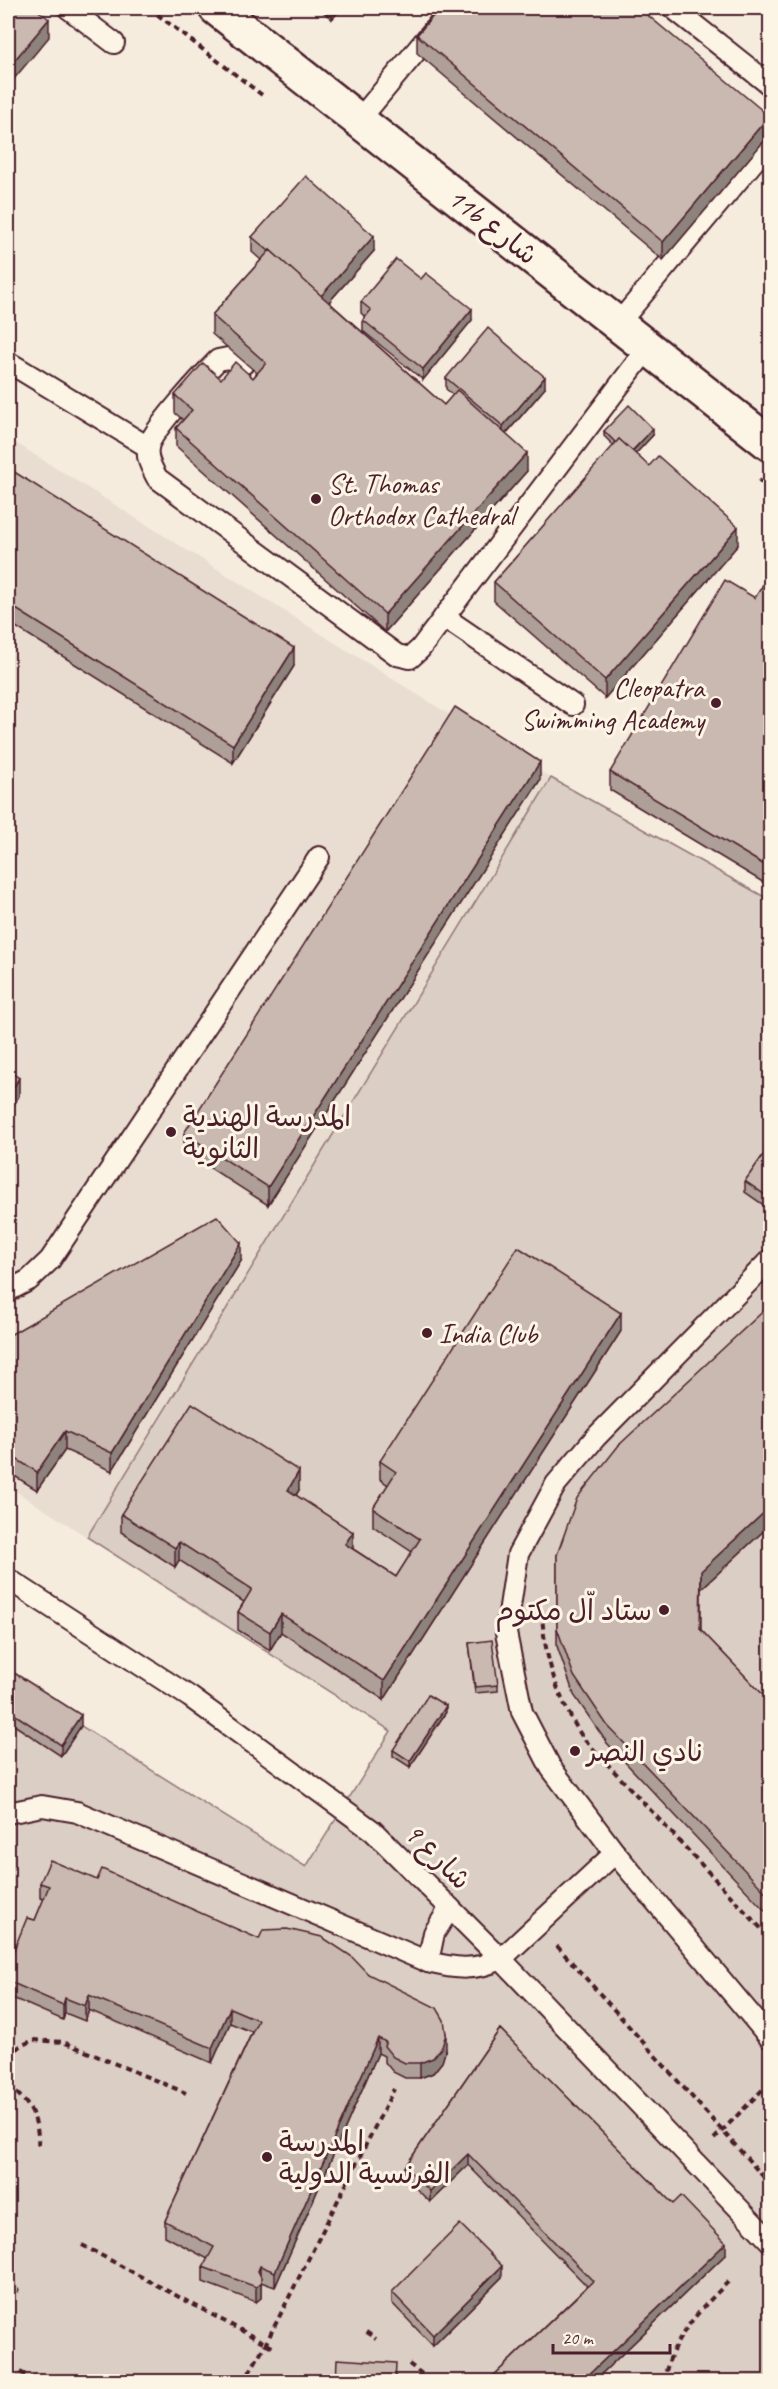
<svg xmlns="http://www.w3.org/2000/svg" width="778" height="2389" viewBox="0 0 778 2389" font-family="Caveat,'Playpen Sans Arabic',sans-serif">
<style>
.built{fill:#e8ddd0}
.pitch{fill:#dbcec4;stroke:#927678;stroke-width:1.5}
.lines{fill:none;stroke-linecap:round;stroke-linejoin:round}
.lane-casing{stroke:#4a1f2b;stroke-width:24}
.street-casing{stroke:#4a1f2b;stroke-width:38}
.path{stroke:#4a1f2b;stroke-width:4;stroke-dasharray:6 4.5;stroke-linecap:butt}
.lane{stroke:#fcf5e5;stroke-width:20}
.street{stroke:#fcf5e5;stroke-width:33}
.wall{fill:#ae9f98;stroke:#4a1f2b;stroke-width:1.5}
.shaded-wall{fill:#8d827c;stroke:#4a1f2b;stroke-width:1.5}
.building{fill:#cab9b1;stroke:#4a1f2b;stroke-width:1.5}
.poi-dot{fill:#4a1f2b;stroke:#fcf5e5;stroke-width:2}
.labels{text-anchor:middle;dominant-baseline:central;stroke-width:6;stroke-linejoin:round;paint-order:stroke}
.street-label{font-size:28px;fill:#4a1f2b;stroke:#fcf5e5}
.poi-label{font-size:28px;fill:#4a1f2b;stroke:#fcf5e5;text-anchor:start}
</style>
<rect width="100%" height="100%" fill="#f5ecde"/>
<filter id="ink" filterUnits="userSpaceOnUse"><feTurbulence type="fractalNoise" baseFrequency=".0167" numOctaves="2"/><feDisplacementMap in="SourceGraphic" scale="12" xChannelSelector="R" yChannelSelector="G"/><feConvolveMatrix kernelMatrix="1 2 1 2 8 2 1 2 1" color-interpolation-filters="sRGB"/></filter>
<g filter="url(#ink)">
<!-- built -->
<polygon class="built" points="8,438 551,778 87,1537 8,1486"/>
<!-- pitch -->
<polygon class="pitch" points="551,778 770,900 770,2381 8,2381 8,1680 306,1867 391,1731 87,1537"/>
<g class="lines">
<defs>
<g id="lane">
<polyline points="68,8 114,43"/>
<polyline points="673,8 770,85"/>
<polyline points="359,120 452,8"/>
<polyline points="617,325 770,142"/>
<polyline points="8,362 148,447"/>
<path d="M243,364L228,358L218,360C203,375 152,430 148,447C146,459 152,468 157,478L397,655L410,658L420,649L647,349"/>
<polyline points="444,617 573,705"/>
<polyline points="770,1260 596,1437 556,1484 518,1554 506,1633 522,1712 551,1768 615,1853 770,2038"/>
<polyline points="8,1291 29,1280 50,1260 319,857"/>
<polyline points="8,1579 190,1697 373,1831 501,1959 770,2241"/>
<path d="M8,1813L42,1806L77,1812L428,1962C456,1969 475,1971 501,1959L615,1853"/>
<polyline points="428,1962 434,1933 450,1908"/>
</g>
<polyline id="street" points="216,8 770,444"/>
</defs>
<!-- lane casing -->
<use href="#lane" class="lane-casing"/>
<!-- street casing -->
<use href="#street" class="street-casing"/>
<!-- path -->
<g class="path">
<polyline points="149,8 262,95"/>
<polyline points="759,480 770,489"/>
<path d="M542,1612C544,1659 558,1698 583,1738L770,1938"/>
<polyline points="557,1946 770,2184"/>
<polyline points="8,2057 20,2046 34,2040 63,2042 186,2093"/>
<path d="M8,2087C30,2100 40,2123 38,2148"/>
<polyline points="714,2139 770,2082"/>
<polyline points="82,2245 276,2349"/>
<polyline points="8,2285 19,2291"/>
<polyline points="366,2332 376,2339"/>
<polyline points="409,2364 422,2374"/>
<polyline points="20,2372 36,2380"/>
<polyline points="244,2382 266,2343 394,2089"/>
<path d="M664,2382C670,2338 702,2308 731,2279"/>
</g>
<!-- lane -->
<use href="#lane" class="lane"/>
<!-- street -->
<use href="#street" class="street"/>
</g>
<!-- wall -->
<g class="wall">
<polygon points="318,8 342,8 332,19"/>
<polygon points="763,8 771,8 771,14"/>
<polygon points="417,35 769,135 663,260 417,53"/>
<polygon points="252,237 374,251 329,302 444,405 453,395 446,389 446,378 545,388 506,434 527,471 385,632 176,446 176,428 183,420 175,413 175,395 221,379 253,378 257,373 212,334 212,315 261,260 252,252"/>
<polygon points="361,302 472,320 423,380 363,331 363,320 365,317 361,313"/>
<polygon points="604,431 653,435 635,454 738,545 605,698 494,601 494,582 614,446 604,436"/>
<polygon points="8,468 294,666 233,763 8,622"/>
<polygon points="771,572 771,887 610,790 610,772 755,598"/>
<polygon points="540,780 268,1205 184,1151 184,1133"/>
<polygon points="771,1144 771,1210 745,1192 745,1181"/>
<polygon points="241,1261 112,1471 65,1450 37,1490 8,1472 8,1336"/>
<polygon points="771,1304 771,1524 701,1589 701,1630 771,1703 771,1917 607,1743 574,1695 557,1646 557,1555"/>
<polygon points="621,1331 384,1700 281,1632 270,1650 238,1630 238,1612 244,1602 179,1560 175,1567 121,1532 121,1514 299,1490 296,1495 353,1549 396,1577 412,1552 373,1526 373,1508 388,1485 380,1479 380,1461"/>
<polygon points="469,1643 498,1685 498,1691 475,1693"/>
<polygon points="8,1669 81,1726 61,1756 8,1721"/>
<polygon points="446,1712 410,1767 393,1756 393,1750"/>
<polygon points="97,1880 259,1939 368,1974 446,2049 442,2062 433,2073 420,2078 405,2078 393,2072 384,2061 384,2056 378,2053 275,2287 261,2282 261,2298 256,2302 203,2282 203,2267 208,2259 165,2236 165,2221 252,2032 230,2023 212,2063 89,2010 85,2021 65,2013 63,2020 8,1996 8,1964 35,1920 44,1899 40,1898 40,1883"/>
<polygon points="500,2029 673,2204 726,2254 593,2382 487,2382 587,2286 468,2165 430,2202 405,2178 405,2167"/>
<polygon points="502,2277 433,2346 392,2303 392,2292"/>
</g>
<!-- shaded-wall -->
<g class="shaded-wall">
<polygon points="332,8 342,8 332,19"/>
<polygon points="49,19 49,37 8,86 8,68"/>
<polygon points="769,116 769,135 663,260 663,242"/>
<polygon points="374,236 374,251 320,312 320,297"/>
<polygon points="472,309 472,320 423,380 423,369"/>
<polygon points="545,377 545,388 503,437 503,426"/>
<polygon points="653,429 653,435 629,461 629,455"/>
<polygon points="527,453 527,471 385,632 385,614"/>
<polygon points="738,527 738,545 605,698 605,680"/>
<polygon points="294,648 294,666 233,763 233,745"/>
<polygon points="540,762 540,780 268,1205 268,1187"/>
<polygon points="19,1078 19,1096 8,1115 8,1097"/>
<polygon points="241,1243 241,1261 112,1471 112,1453"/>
<polygon points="621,1313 621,1331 384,1700 384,1681"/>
<polygon points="65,1431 65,1450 37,1490 37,1472"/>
<polygon points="299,1471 299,1490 288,1508 288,1490"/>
<polygon points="771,1506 771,1524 701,1589 701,1571"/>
<polygon points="353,1532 353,1550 345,1544"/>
<polygon points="179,1542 179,1560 175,1567 175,1548"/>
<polygon points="281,1614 281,1632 270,1650 270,1632"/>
<polygon points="446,1706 446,1712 410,1767 410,1761"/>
<polygon points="81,1715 81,1726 61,1756 61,1745"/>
<polygon points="89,1995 89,2010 85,2021 85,2006"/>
<polygon points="65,1998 65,2013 63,2020 63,2005"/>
<polygon points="230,2008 230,2023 212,2063 212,2048"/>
<polygon points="446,2034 446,2049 442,2062 433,2073 420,2078 420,2063"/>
<polygon points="378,2038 378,2053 275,2287 275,2272"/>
<polygon points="468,2154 468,2165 430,2202 430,2191"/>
<polygon points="726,2243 726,2254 593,2382 581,2382"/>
<polygon points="260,2266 260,2281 261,2277 261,2298 256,2302 256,2287 258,2271"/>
<polygon points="502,2266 502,2277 433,2346 433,2335"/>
</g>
<!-- building -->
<g class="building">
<polygon points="8,8 35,8 49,19 8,68"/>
<polygon points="440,8 639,8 769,116 663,242 417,35"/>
<polygon points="306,176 374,236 321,296 270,250 269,251 252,237"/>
<polygon points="270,250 444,405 457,390 527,453 385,614 176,428 192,410 175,395 203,363 221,379 235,362 253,378 266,363 212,315"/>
<polygon points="396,259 421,279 426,273 472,309 423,369 363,320 371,310 361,302"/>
<polygon points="488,328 545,377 503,426 446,378"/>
<polygon points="629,405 653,429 632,451 619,439 616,443 604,431"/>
<polygon points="619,439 649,466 658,456 738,527 605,680 494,582"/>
<polygon points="8,468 294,648 233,745 8,604"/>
<polygon points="771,572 771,869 610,772 725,580 755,598"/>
<polygon points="455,707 540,762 268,1187 184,1133"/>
<polygon points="8,1070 19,1078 8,1097"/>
<polygon points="771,1144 771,1199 745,1181"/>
<polygon points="217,1216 241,1243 112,1453 65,1431 37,1472 8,1454 8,1336"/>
<polygon points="518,1247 621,1313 384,1681 281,1614 270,1632 238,1612 252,1589 179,1542 175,1548 121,1514 192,1403 299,1471 288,1490 353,1532 345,1544 396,1577 420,1539 373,1508 396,1472 380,1461"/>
<polygon points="771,1304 771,1506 701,1571 700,1629 771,1703 771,1898 607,1725 574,1676 557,1628 557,1555 577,1498 619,1445"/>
<polygon points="492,1640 498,1685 475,1687 469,1643"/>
<polygon points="8,1669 81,1715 61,1745 8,1710"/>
<polygon points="428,1695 446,1706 410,1761 393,1750"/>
<polygon points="50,1860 97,1880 102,1869 259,1939 263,1930 287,1929 322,1937 351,1956 368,1974 437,2008 444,2020 446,2034 442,2047 433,2058 420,2063 405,2063 393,2057 384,2046 386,2042 378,2038 275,2272 260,2266 258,2271 261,2277 261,2283 256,2287 203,2267 214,2247 165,2221 258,2020 230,2008 212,2048 89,1995 85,2006 65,1998 63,2005 8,1981 8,1964 27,1918 35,1920 49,1886 40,1883"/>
<polygon points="500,2029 673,2204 681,2196 726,2243 581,2382 487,2382 593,2281 468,2154 430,2191 405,2167"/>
<polygon points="460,2224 502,2266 433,2335 392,2292"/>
<polygon points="337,2359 396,2363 395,2382 336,2382"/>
</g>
</g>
<!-- markers -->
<g class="poi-dot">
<circle cx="316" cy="499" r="6"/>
<circle cx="716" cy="703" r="6"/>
<circle cx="171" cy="1132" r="6"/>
<circle cx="427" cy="1333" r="6"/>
<circle cx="664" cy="1610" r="6"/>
<circle cx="575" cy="1751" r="6"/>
<circle cx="267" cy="2157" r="6"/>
</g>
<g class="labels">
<!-- street labels -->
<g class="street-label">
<text transform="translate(493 226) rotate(38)">11b شارع</text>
<text transform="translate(438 1856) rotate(45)">شارع 9</text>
</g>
<!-- poi labels -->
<g class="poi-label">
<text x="328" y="483">St. Thomas<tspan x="328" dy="32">Orthodox Cathedral</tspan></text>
<text x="704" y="687" text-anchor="end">Cleopatra<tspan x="704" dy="32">Swimming Academy</tspan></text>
<text x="183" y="1116">المدرسة الهندية<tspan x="183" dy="32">الثانوية</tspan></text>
<text x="439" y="1333">India Club</text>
<text x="652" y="1610" text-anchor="end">ستاد اّل مكتوم</text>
<text x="587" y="1751">نادي النصر</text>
<text x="279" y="2141">المدرسة<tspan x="279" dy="32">الفرنسية الدولية</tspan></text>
</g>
</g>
<!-- margin -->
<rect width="778" height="2389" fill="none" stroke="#fcf5e5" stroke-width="30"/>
<rect x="15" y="15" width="748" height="2359" fill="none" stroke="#4a1f2b" stroke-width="2" filter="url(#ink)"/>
<!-- scale -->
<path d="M553 2344v9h117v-9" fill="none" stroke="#4a1f2b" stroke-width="3"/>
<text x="562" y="2344" font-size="18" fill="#4a1f2b" stroke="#fcf5e5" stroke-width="4.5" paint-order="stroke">20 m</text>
</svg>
